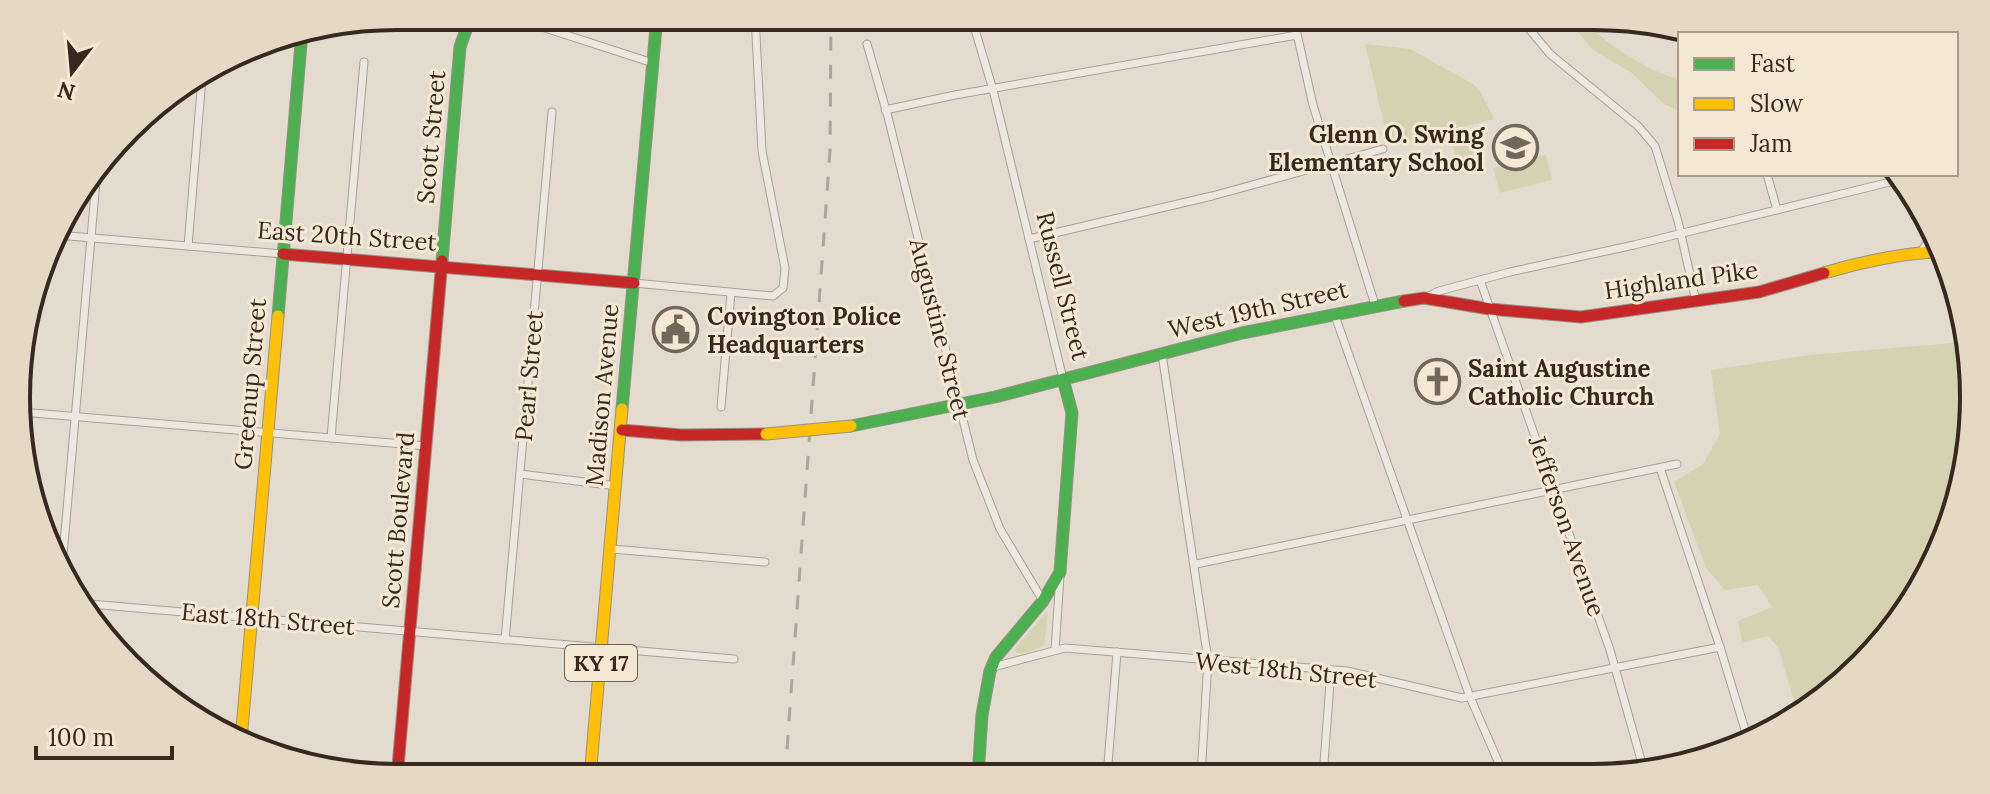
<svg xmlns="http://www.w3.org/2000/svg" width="1990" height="794" viewBox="0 0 1990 794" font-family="Lora,serif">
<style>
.green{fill:#d4d2b1}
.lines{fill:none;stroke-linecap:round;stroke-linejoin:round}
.street-casing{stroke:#a8a097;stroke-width:9}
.fast-casing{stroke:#989086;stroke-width:13}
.slow-casing{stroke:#989086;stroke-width:13}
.jam-casing{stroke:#989086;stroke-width:13}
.street{stroke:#ece7df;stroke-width:7}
.fast{stroke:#4caf50;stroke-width:11}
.slow{stroke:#ffc107;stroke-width:11}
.jam{stroke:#c62828;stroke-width:11}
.rail{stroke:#aba59f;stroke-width:3;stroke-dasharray:14 14;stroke-linecap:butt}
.slow-bridge-casing{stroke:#989086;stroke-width:13;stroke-linecap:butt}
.slow-bridge{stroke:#ffc107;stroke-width:11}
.labels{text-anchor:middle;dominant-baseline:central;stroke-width:6;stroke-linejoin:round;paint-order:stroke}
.shield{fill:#f4e8d4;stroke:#706255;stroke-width:2}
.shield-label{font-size:22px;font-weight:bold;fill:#37291f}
.poi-label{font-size:24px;font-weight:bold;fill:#37291f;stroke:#f4e8d4;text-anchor:start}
.street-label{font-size:24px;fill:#37291f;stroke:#f4e8d4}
.rim{fill:none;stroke:#37291f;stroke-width:4}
</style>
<rect width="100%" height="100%" fill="#e3dbce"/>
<!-- green -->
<g class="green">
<path d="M1565,16H1581C1605,45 1644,69 1680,80V111L1664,104L1632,73L1592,49Z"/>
<polygon points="1365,44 1410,49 1473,84 1480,91 1494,119 1397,143 1388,140"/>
<polygon points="1472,134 1479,170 1459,174 1451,138"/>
<polygon points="1546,155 1552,180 1500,193 1493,168"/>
<polygon points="1965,342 1973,372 1954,519 1910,609 1844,684 1798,714 1778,647 1768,636 1742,643 1738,621 1772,607 1758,585 1725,590 1706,568 1674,482 1703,464 1720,434 1711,370 1809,355"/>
<polygon points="1048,610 1044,646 1021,654 1016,652 1015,649"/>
</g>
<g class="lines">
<defs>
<g id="street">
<polyline points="508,16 653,63"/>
<polyline points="971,16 993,90 1063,379"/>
<polyline points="1293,16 1313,105 1375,305"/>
<polyline points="1523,16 1530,30 1550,54 1638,126 1655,146 1678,221 1696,301"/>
<polyline points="1692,32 1695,34"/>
<polyline points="867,44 888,117 973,460 1000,529 1043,601"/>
<polyline points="885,110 955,95 1297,35"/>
<polyline points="1767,174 1777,210"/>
<polyline points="57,235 283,254"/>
<polyline points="1029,239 1212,196 1383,149"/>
<polyline points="188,246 202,78"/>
<polyline points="1921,252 1935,229"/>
<polyline points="1480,280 1610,650 1645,774"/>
<polyline points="634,283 773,296 783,288 785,268 762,151 755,16"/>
<polyline points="1427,297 1439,291 1510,272 1634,245 1898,180"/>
<polyline points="1334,313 1470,697 1504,775"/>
<polyline points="1162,354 1208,660 1201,776"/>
<polyline points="721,407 731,293"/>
<polyline points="21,412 427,446"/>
<polyline points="331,438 364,62"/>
<polyline points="1660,468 1720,647 1749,743"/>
<polyline points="520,474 617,486"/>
<polyline points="612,549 765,562"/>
<polyline points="1196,564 1677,464"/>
<polyline points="62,566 97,170"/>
<polyline points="78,603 734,659"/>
<polyline points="505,640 552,112"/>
<polyline points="1055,650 1060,576"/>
<polyline points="993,667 1065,648 1347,671 1462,698 1720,647"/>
<polyline points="1107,776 1117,652"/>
<polyline points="1323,776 1331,670"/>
</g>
<g id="fast">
<polyline points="442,261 460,47 468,24 475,16"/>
<polyline points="278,316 302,32"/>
<polyline points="622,409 657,16"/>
<polyline points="851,426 995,397 1242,333 1404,301"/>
<polyline points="978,776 982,715 990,671 996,657 1043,601 1060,572 1072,413 1063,379"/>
</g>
<g id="slow">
<path d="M1824,273C1863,261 1901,254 1941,251"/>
<polyline points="241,740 278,316"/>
<polyline points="590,777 622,409"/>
</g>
<g id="jam">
<polyline points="283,254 634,283"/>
<polyline points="1404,301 1424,298 1490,309 1581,317 1759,292 1824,273"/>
<polyline points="622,430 681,435 766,434"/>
<polyline points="397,778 442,261"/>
</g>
</defs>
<!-- street casing -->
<use href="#street" class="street-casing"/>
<!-- fast casing -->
<use href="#fast" class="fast-casing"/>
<!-- slow casing -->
<use href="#slow" class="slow-casing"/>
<!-- jam casing -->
<use href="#jam" class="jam-casing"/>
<!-- street -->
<use href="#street" class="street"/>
<!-- fast -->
<use href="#fast" class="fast"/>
<!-- slow -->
<use href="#slow" class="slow"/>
<!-- jam -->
<use href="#jam" class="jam"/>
<!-- rail -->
<polyline class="rail" points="785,777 830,151 831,16"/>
<defs>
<polyline id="slow-bridge" points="766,434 851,426"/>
</defs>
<!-- slow-bridge casing -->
<use href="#slow-bridge" class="slow-bridge-casing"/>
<!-- slow-bridge -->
<use href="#slow-bridge" class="slow-bridge"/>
</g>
<!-- icons -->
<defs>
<symbol id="school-ring" viewBox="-11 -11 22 22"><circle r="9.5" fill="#f4e8d4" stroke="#73675c" stroke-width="1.5"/><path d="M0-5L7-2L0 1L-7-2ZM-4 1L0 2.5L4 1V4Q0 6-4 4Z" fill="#73675c"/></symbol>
<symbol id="civic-ring" viewBox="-11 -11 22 22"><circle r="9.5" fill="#f4e8d4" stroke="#73675c" stroke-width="1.5"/><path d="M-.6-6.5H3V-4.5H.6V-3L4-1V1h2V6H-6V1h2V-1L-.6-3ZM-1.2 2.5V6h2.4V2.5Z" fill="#73675c"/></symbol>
<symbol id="church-ring" viewBox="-11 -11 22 22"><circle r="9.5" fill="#f4e8d4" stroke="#73675c" stroke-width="1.5"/><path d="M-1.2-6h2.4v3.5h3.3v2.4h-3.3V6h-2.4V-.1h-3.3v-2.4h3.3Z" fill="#73675c"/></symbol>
</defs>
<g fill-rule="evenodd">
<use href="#school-ring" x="1490" y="122" width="51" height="51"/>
<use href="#civic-ring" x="650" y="304" width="51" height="51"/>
<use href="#church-ring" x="1412" y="356" width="51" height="51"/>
</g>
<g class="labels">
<!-- shield labels -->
<rect class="shield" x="565" y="645" width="72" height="36" rx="6"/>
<g class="shield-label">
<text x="601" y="663">KY 17</text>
</g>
<!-- poi labels -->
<g class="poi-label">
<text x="1484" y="134" text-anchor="end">Glenn O. Swing<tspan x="1484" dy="28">Elementary School</tspan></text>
<text x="707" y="316">Covington Police<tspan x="707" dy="28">Headquarters</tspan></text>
<text x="1468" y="368">Saint Augustine<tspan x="1468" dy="28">Catholic Church</tspan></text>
</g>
<!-- street labels -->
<g class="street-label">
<text transform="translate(431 137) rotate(-85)">Scott Street</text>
<text transform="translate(347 236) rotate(4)">East 20th Street</text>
<text transform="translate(1681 280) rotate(-8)">Highland Pike</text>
<text transform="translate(1063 286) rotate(76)">Russell Street</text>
<text transform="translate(1258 309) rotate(-13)">West 19th Street</text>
<text transform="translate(940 329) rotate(76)">Augustine Street</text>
<text transform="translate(529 376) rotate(-85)">Pearl Street</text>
<text transform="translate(250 384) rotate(-85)">Greenup Street</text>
<text transform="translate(602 395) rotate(-85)">Madison Avenue</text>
<text transform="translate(398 520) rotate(-85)">Scott Boulevard</text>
<text transform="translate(1567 526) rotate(71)">Jefferson Avenue</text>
<text transform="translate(268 619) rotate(5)">East 18th Street</text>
<text transform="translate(1286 670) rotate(6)">West 18th Street</text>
</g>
</g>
<!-- crop -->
<path d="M0 0H1990V794H0ZM397 30H1593A367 367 0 0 1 1960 397V397A367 367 0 0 1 1593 764H397A367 367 0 0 1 30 397V397A367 367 0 0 1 397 30Z" fill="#e5d9c6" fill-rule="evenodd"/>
<path class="rim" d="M397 30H1593A367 367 0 0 1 1960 397V397A367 367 0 0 1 1593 764H397A367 367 0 0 1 30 397V397A367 367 0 0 1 397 30Z"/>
<!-- legend -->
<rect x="1678" y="32" width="280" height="144" fill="#f4e8d4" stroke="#a89c8c" stroke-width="2"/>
<rect x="1694" y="58" width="40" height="12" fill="#4caf50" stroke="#a89c8c" stroke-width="2"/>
<text x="1750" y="72" font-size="24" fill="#37291f">Fast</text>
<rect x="1694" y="98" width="40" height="12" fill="#ffc107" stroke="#a89c8c" stroke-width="2"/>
<text x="1750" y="112" font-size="24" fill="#37291f">Slow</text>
<rect x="1694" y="138" width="40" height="12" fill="#c62828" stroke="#a89c8c" stroke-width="2"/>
<text x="1750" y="152" font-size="24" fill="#37291f">Jam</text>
<!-- north arrow -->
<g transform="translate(72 72) rotate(196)" stroke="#f4e8d4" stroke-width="6" paint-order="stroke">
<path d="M0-6L14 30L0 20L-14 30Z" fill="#37291f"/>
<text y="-12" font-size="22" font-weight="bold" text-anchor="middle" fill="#37291f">N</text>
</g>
<!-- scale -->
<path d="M36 746v12h136v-12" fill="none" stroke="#37291f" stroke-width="4"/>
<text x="48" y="746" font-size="24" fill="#37291f" stroke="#f4e8d4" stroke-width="6" paint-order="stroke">100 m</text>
</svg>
